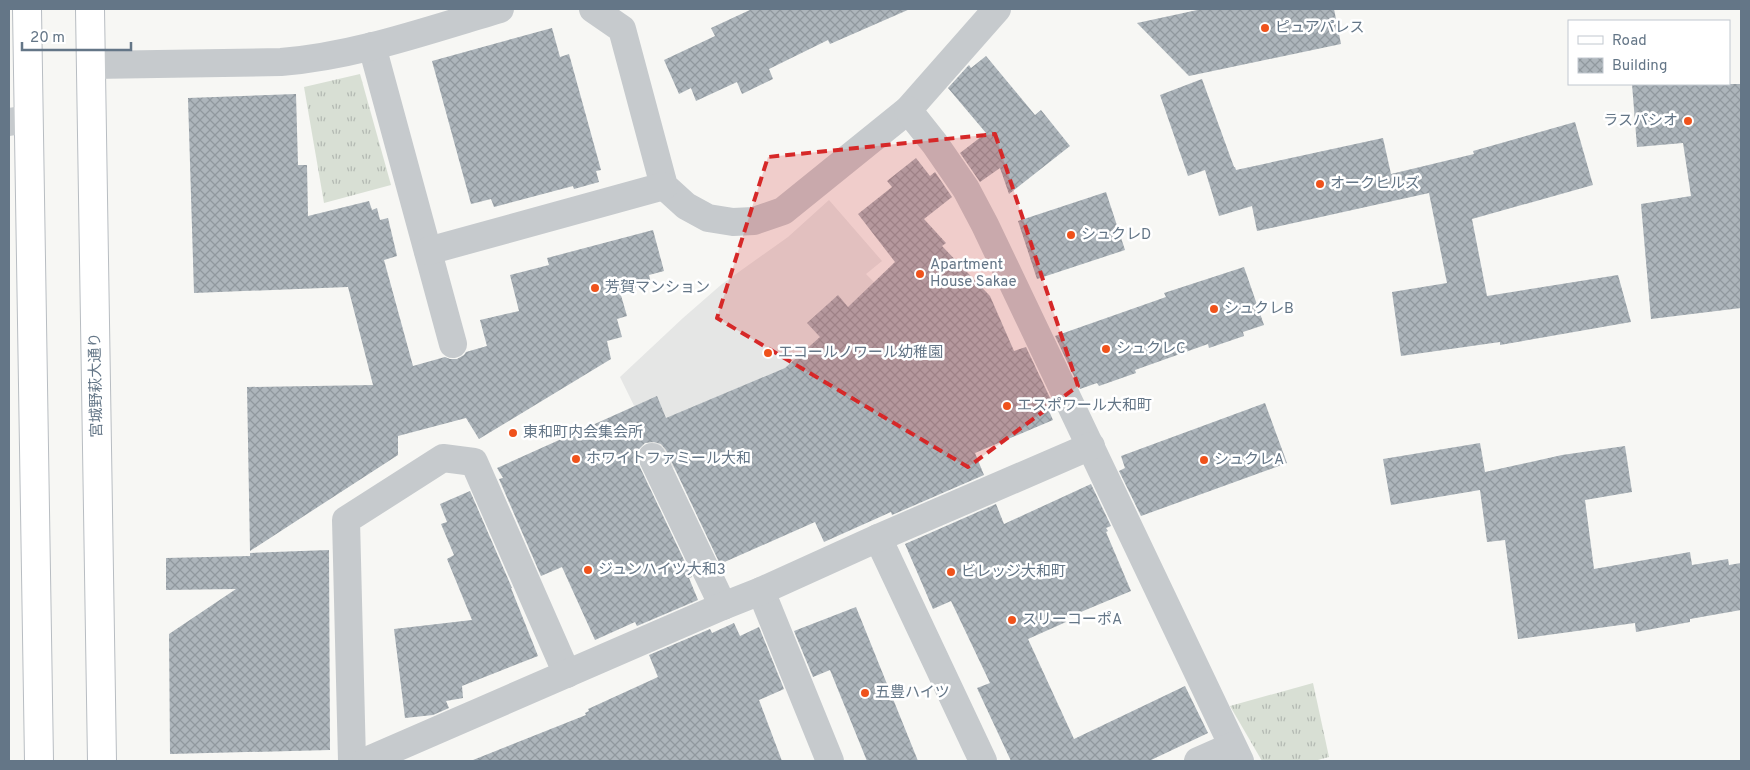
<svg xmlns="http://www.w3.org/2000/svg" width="1750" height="770" viewBox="0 0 1750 770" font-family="Overpass,'Noto Sans JP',sans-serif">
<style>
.built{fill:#e5e6e5}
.grass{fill:url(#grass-tufts)}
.building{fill:url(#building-cross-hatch)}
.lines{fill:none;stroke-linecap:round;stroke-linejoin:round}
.secondary-casing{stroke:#b8bdc2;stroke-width:30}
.street{stroke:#c6cacd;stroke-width:28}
.secondary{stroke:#fff;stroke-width:28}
.marked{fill:#d62828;fill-opacity:0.2;stroke:#d62828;stroke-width:4;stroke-dasharray:10 6;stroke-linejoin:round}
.poi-dot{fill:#ef521b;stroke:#fff;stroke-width:2}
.labels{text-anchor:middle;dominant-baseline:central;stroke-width:5;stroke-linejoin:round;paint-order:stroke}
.poi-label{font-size:15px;fill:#647687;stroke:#fff;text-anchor:start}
.street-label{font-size:15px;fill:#647687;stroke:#fff}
</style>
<defs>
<pattern id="grass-tufts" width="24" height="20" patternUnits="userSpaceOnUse" patternTransform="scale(1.25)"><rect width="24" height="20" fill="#d8dfd4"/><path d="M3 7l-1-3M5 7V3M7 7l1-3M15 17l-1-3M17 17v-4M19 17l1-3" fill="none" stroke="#b3b9b2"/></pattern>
<pattern id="building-cross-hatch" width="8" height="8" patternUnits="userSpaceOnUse" patternTransform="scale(1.25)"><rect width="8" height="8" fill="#adb5bb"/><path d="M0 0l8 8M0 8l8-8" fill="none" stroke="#90989e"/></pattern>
</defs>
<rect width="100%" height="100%" fill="#f7f7f4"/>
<!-- built -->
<polygon class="built" points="829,200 882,261 866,274 920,329 834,401 666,471 620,377 683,318 722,284 788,237"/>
<!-- grass -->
<g class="grass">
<polygon points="360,74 391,185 324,203 304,87"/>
<polygon points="1313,683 1329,757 1314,761 1262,761 1230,706"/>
</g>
<!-- building -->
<g class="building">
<polygon points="752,9 910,9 830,44 828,40 769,69 773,79 742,94 737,82 696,101 691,88 679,94 664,60 715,36 711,28"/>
<polygon points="1202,9 1334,9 1341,44 1189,76 1137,23"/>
<polygon points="552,28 560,57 569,54 601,170 596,171 599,182 574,189 573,186 494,207 491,199 471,204 432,61"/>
<polygon points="986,56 1035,115 1041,110 1070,146 1009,194 1000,168 980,182 960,153 986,133 948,88 967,67 969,65 971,68"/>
<polygon points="1202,79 1234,167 1235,167 1236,170 1383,138 1391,174 1474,154 1473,151 1575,122 1593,185 1472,219 1487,296 1618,275 1631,322 1500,345 1500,342 1401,356 1392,292 1447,283 1429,193 1257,231 1252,206 1219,216 1205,170 1188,176 1160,95"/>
<polygon points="1632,84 1741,84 1741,308 1651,319 1641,204 1691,196 1683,143 1637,147"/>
<polygon points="296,94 298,165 307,165 308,216 369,201 372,210 377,208 380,220 388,218 397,256 384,260 413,366 445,357 450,359 457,359 464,355 466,352 487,346 480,320 519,311 510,275 549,265 547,258 653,230 664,271 649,275 651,284 620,292 627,316 617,319 622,337 607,341 611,359 479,439 466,418 398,436 398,455 250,551 247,387 373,385 348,287 194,293 188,98"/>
<polygon points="916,158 930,176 935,172 952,197 924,219 946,243 942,246 990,296 1014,351 1026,347 1051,400 1045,402 1053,420 975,453 984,475 892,515 891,512 824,542 815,522 720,564 666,450 661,444 654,442 645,443 639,449 637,455 638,463 692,577 689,578 698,600 637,626 635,622 595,640 562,567 541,576 499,479 503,478 497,468 657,396 666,418 785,368 820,337 807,323 838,295 848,307 895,262 858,214 892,187 887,181"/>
<polygon points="1106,192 1125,250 1037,279 1018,221"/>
<polygon points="1244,267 1264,325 1243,332 1244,336 1209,348 1208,344 1135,370 1136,373 1099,386 1097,383 1080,389 1055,336 1166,297 1164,293"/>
<polygon points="1265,403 1287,463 1141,516 1119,471 1125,468 1121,456"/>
<polygon points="1480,443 1485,472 1562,455 1625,446 1632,492 1585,500 1594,569 1690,552 1692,565 1728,559 1729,565 1741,563 1741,610 1690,619 1690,622 1636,632 1635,623 1518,639 1505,540 1487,542 1480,490 1391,505 1383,459"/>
<polygon points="1091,484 1111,526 1106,528 1108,531 1106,532 1131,591 1064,619 1066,622 1028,639 1074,739 1185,686 1208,733 1149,761 1011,761 977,688 990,683 951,601 933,609 905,544 996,504 1004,524"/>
<polygon points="470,491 512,588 511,588 538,656 462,686 463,698 446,701 449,708 433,715 405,718 394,629 472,620 447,559 454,555 441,524 447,522 440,504"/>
<polygon points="329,550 330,750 170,754 169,634 236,589 166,590 166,558 250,556 250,553"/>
<polygon points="856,607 918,761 867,761 830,670 813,677 794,631"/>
<polygon points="734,623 740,636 759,627 784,689 759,700 782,761 473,761 473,760 586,715 585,713 589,711 588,709 658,677 649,655 710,629 712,633"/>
</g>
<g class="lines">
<defs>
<g id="secondary">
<polyline points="27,9 39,761"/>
<polyline points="90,9 102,761"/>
</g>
</defs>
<!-- secondary casing -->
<use href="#secondary" class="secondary-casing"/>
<!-- street -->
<g class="street">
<polyline points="593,9 622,29 664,186 686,206 708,218 733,222 754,221 783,211 908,110 997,9"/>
<polyline points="372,46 453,344"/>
<path d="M92,65L281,62C356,56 428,30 500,9"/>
<polyline points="908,110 935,144 966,189 985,225 1240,761"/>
<polyline points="9,122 28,119"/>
<polyline points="428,251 664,186"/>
<polyline points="652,457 723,606"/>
<polyline points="878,538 983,761"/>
<polyline points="761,591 830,761"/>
<polyline points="352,761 346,520 443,458 474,462 567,674"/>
<polyline points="366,761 723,606 761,591 878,538 1091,446"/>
<polyline points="1198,761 1232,746"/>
</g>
<!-- secondary -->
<use href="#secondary" class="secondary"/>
</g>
<!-- marked area -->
<path class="marked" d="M995,134L1078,386L968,467L717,318L768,157Z"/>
<!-- markers -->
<g class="poi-dot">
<circle cx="1265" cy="28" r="5"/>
<circle cx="1688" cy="121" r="5"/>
<circle cx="1320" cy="184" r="5"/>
<circle cx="1071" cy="235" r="5"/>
<circle cx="920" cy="274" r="5"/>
<circle cx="595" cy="288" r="5"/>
<circle cx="1214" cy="309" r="5"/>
<circle cx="1106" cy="349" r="5"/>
<circle cx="768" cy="353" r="5"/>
<circle cx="1007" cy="406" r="5"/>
<circle cx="513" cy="433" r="5"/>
<circle cx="576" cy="459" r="5"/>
<circle cx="1204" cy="460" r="5"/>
<circle cx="588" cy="570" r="5"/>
<circle cx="951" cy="572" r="5"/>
<circle cx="1012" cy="620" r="5"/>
<circle cx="865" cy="693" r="5"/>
</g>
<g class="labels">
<!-- poi labels -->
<g class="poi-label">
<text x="1275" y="28">ピュアパレス</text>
<text x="1678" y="121" text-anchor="end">ラスパシオ</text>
<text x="1330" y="184">オークヒルズ</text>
<text x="1081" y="235">シュクレD</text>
<text x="930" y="265">Apartment<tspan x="930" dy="17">House Sakae</tspan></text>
<text x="605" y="288">芳賀マンション</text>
<text x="1224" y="309">シュクレB</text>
<text x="1116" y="349">シュクレC</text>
<text x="778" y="353">エコールノワール幼稚園</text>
<text x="1017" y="406">エスポワール大和町</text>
<text x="523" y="433">東和町内会集会所</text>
<text x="586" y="459">ホワイトファミール大和</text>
<text x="1214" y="460">シュクレA</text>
<text x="598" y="570">ジュンハイツ大和3</text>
<text x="961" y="572">ビレッジ大和町</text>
<text x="1022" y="620">スリーコーポA</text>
<text x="875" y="693">五豊ハイツ</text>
</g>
<!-- street labels -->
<g class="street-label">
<text transform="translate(97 385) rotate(-91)">宮城野萩大通り</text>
</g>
</g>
<!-- border -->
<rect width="1750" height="770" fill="none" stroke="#647687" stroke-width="20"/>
<!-- legend -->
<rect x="1568" y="20" width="162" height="65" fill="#ffffff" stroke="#c1c8cf"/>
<rect x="1578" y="36" width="25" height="8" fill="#ffffff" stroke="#c1c8cf"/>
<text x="1612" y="45" font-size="15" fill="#647687">Road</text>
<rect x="1578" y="58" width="25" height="15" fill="url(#building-cross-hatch)" stroke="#c1c8cf"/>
<text x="1612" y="70" font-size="15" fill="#647687">Building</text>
<!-- scale -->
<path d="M22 42v8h109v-8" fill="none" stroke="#647687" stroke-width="2.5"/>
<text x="30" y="42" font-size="15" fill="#647687" stroke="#ffffff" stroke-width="4" paint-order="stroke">20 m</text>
</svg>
